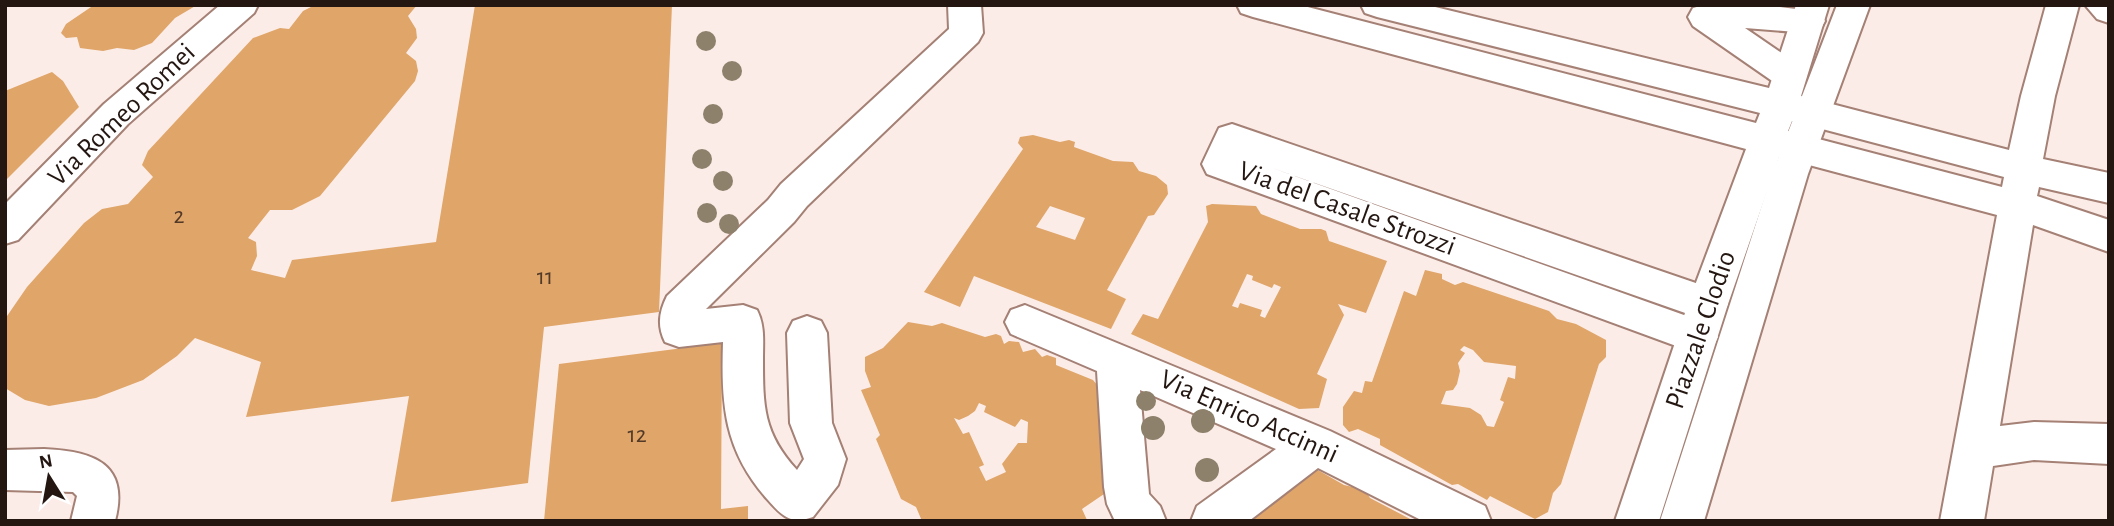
<svg xmlns="http://www.w3.org/2000/svg" width="2114" height="526" viewBox="0 0 2114 526" font-family="'Alegreya Sans',sans-serif">
<style>
.building{fill:#dfa569;fill-rule:evenodd}
.lines{fill:none;stroke-linecap:round;stroke-linejoin:round}
.minor-casing{stroke:#a48075;stroke-width:4}
.major-casing{stroke:#a48075;stroke-width:4}
.minor{fill:#fff;fill-rule:evenodd}
.major{fill:#fff;fill-rule:evenodd}
.tree{fill:#8d816b}
.labels{text-anchor:middle;dominant-baseline:central;stroke-width:5;stroke-linejoin:round;paint-order:stroke}
.number-label{font-size:24px;fill:#533a28}
.street-label{font-size:28px;fill:#241712;stroke:#fff}
</style>
<rect width="100%" height="100%" fill="#fcece7"/>
<!-- building -->
<g class="building">
<polygon points="94,5 197,5 175,18 152,43 134,50 117,48 103,51 80,48 77,37 66,38 61,33 66,24"/>
<polygon points="315,5 417,5 408,16 416,29 417,38 406,53 416,61 418,71 415,81 320,196 292,210 270,210 248,238 256,242 257,256 251,270 285,278 292,260 436,242 475,5 672,5 659,312 544,327 528,483 391,502 409,396 246,417 261,362 195,338 177,356 143,380 96,398 49,406 25,400 5,388 5,319 27,287 84,223 102,209 128,204 153,177 142,165 148,151 253,38 280,28 289,29 303,11"/>
<polygon points="52,72 63,81 79,107 5,181 5,91"/>
<path d="M1033,135L1060,142L1069,140L1075,142L1074,147L1113,161L1133,162L1139,171L1156,176L1167,185L1168,194L1154,215L1148,216L1107,290L1126,299L1111,329L974,276L960,307L924,292L1023,149L1018,143L1020,137ZM1050,206L1085,218L1075,240L1036,227Z"/>
<path d="M1212,204L1256,206L1261,214L1300,229H1321L1326,231L1329,241L1387,261L1366,313L1338,304L1344,315L1317,374L1327,379L1319,408L1299,409L1131,334L1143,314L1158,319L1208,222L1206,206ZM1247,274L1253,276L1252,280L1272,288L1274,284L1281,287L1265,318L1260,316L1262,310L1240,303L1238,308L1232,306Z"/>
<path d="M1425,270L1442,274V279L1455,285L1463,282L1549,311L1557,319L1576,324L1606,340V357L1599,364L1561,484L1553,493L1548,512L1535,519L1490,496L1487,500L1458,484L1452,485L1380,445V439L1358,429L1349,432L1343,425V407L1354,391L1362,393L1365,381L1372,382L1404,291L1416,296ZM1464,346L1473,350L1484,362L1516,366L1515,379L1508,377L1500,400L1504,402L1494,427L1487,426L1481,415L1470,408L1441,404L1446,391L1453,390L1457,384L1460,371L1458,363L1465,353L1460,350Z"/>
<path d="M908,322L932,326L942,323L985,337L996,334L1001,336L1004,344L1009,341L1019,342L1023,352L1035,349L1042,357L1047,355L1056,358V365L1093,380L1098,386L1104,494L1082,509L1087,520L922,521L916,507L901,499L876,439L880,435L861,390L871,387L865,371V357L883,348ZM979,403L986,406L984,412L1015,427L1021,419L1028,422L1027,443H1018L1002,464L1006,472L986,481L979,467L984,465L969,432L963,434L954,418L959,420L968,416L975,411Z"/>
<polygon points="722,343 721,509 748,506 748,521 544,521 559,364"/>
<polygon points="1316,469 1344,485 1365,490 1370,498 1414,521 1241,521"/>
</g>
<g class="lines">
<defs>
<g id="minor">
<polygon points="220,5 258,5 254,13 128,124 18,240 5,244 5,204 104,104"/>
<path d="M948,5H981L983,33L978,42L807,206L794,222L706,309L743,305L757,310C765,326 763,341 763,358C763,406 763,433 797,470L804,459L790,423L787,333L793,321L807,316L821,321L827,333L832,423L846,459L838,485L813,517C791,525 782,516 768,500C724,451 721,405 723,342L679,347L665,342C657,326 659,312 667,296L768,200L781,184L949,29Z"/>
<polygon points="1704,5 1765,5 1820,12 1825,21 1820,30 1808,33 1745,28 1802,67 1807,76 1802,85 1790,89 1778,85 1693,26 1688,17 1693,8"/>
<polygon points="1837,5 1870,5 1808,174 1704,521 1660,521 1772,174"/>
<polygon points="1232,124 1722,292 1728,304 1722,316 1708,321 1241,157 1712,325 1718,337 1712,349 1698,354 1207,174 1202,164 1219,128"/>
<polygon points="1025,305 1330,431 1485,506 1491,521 1423,521 1318,468 1249,521 1191,521 1197,506 1276,449 1140,390 1149,494 1160,506 1166,521 1115,521 1107,504 1104,487 1097,371 1011,334 1005,322 1011,310"/>
<path d="M44,449C94,451 130,464 115,521H71L77,496L73,492L5,490V450Z"/>
</g>
<g id="major">
<path d="M1237,5H1300L1756,123L1760,113L1377,17L1365,13L1361,5H1427L1769,88L1796,5H1829L1801,96L2009,150L2021,96L2046,5H2079L2055,96L2043,159L2109,173V203L2039,187L2037,196L2109,220V252L2033,225L2000,426L2034,422L2109,424V464L2034,460L1993,466L1984,521H1940L1997,215L1779,157L1728,304L1659,521H1615L1688,304L1746,149L1253,17L1241,13ZM1792,121L2004,177L2002,187L1788,131Z"/>
<polygon points="2085,5 2109,5 2109,23 2097,19"/>
</g>
</defs>
<!-- minor casing -->
<use href="#minor" class="minor-casing"/>
<!-- major casing -->
<use href="#major" class="major-casing"/>
<!-- minor -->
<use href="#minor" class="minor"/>
<!-- major -->
<use href="#major" class="major"/>
</g>
<!-- trees -->
<g class="tree">
<circle cx="706" cy="41" r="10"/>
<circle cx="732" cy="71" r="10"/>
<circle cx="713" cy="114" r="10"/>
<circle cx="702" cy="159" r="10"/>
<circle cx="723" cy="181" r="10"/>
<circle cx="707" cy="213" r="10"/>
<circle cx="729" cy="224" r="10"/>
<circle cx="1146" cy="401" r="10"/>
<circle cx="1203" cy="421" r="12"/>
<circle cx="1153" cy="428" r="12"/>
<circle cx="1207" cy="470" r="12"/>
</g>
<g class="labels">
<!-- number labels -->
<g class="number-label">
<text x="179" y="216">2</text>
<text x="545" y="277">11</text>
<text x="637" y="435">12</text>
</g>
<!-- street labels -->
<g class="street-label">
<text transform="translate(122 115) rotate(-44)">Via Romeo Romei</text>
<text transform="translate(1347 209) rotate(20)">Via del Casale Strozzi</text>
<text transform="translate(1701 330) rotate(-71)">Piazzale Clodio</text>
<text transform="translate(1249 417) rotate(24)">Via Enrico Accinni</text>
</g>
</g>
<!-- border -->
<rect width="2114" height="526" fill="none" stroke="#241712" stroke-width="14"/>
<!-- north arrow -->
<g transform="translate(49 477) rotate(349)" stroke="#ffffff" stroke-width="5" paint-order="stroke">
<path d="M0-5L12 26L0 18L-12 26Z" fill="#241712"/>
<text y="-10" font-size="19" font-weight="bold" text-anchor="middle" fill="#241712">N</text>
</g>
</svg>
